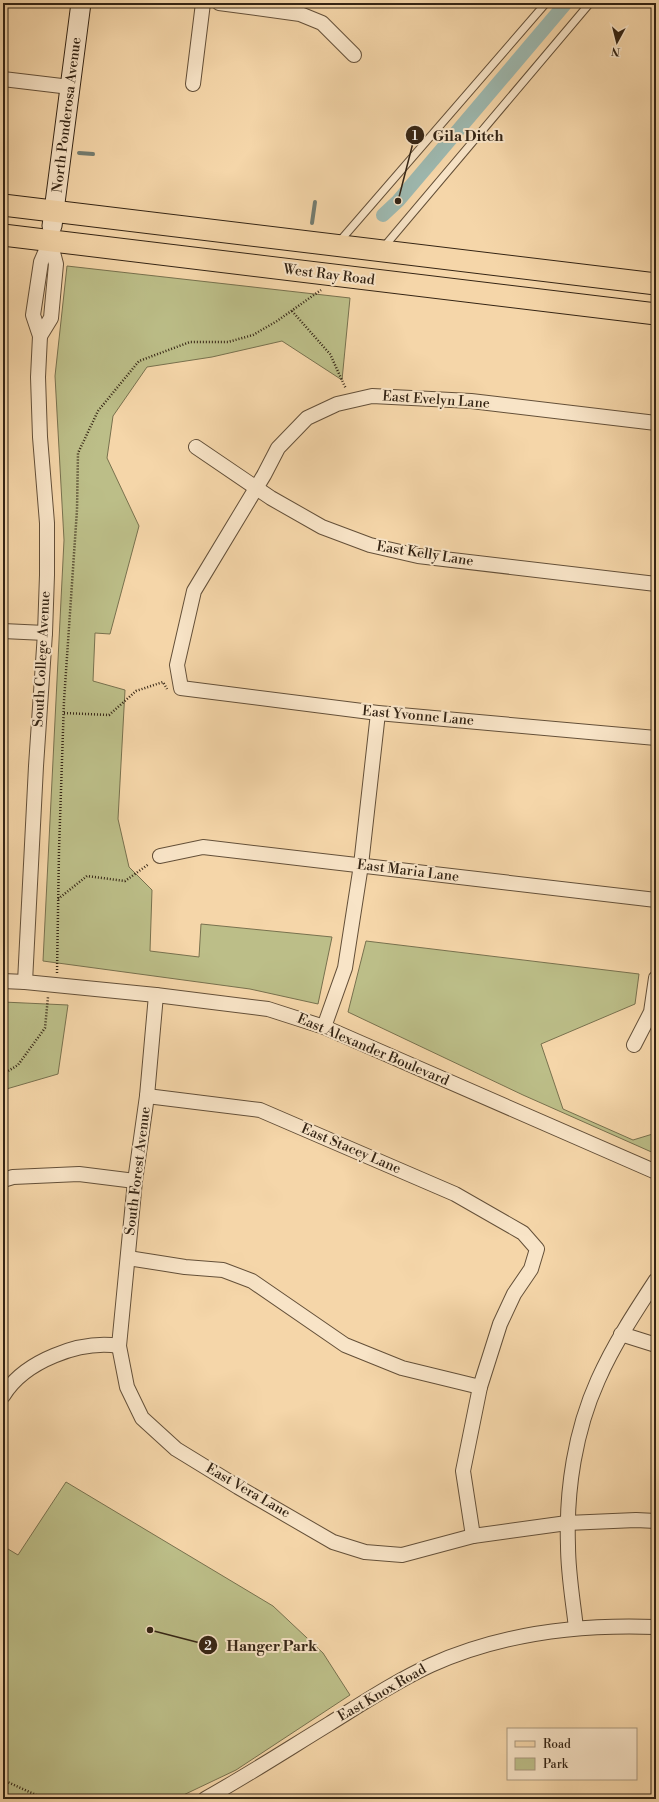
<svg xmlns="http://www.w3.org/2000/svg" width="659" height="1802" viewBox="0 0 659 1802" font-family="'Libre Bodoni',serif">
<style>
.green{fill:#bcbe88;stroke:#78714e}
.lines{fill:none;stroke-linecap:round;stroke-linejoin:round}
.stream{stroke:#737d71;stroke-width:4}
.canal{stroke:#9db8af;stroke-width:14}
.lane-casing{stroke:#645039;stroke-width:9}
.street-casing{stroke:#645039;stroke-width:16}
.secondary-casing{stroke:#342414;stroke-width:21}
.primary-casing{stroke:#342414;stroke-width:23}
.path{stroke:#342414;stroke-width:2.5;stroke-dasharray:1 2;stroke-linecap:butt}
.lane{stroke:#f8e4c7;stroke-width:7}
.street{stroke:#f8e4c7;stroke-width:14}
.secondary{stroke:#f8e4c7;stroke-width:19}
.primary{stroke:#f5d6a9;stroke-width:21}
.labels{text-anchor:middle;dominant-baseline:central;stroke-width:4;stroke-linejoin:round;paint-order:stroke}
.street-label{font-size:14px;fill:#342414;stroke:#f8e4c7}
.leader{fill:none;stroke:#342414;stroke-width:1.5}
.callout-dot{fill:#342414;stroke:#f8e4c7;stroke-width:1.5}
.mark-label{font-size:12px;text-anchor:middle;font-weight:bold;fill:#fff}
.callout-label{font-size:15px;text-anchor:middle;font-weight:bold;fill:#342414;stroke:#f8e4c7;stroke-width:4;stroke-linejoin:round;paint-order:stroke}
</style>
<rect width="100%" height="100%" fill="#f5d6a9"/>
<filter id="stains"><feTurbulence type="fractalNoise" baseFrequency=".005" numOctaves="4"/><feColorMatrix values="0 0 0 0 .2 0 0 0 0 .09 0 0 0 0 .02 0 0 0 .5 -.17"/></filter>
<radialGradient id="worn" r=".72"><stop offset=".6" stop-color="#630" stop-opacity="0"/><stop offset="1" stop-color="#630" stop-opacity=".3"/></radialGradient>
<!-- green -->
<g class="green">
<polygon points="67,266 350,298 342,380 282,341 212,357 147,367 113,416 107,458 139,526 110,634 95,633 93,681 125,690 118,819 129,867 152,890 150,951 199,957 201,924 332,937 318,1004 250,989 43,961 64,540 55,376"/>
<polygon points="366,941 639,974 635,1004 541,1044 563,1109 633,1140 656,1133 656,1154 523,1095 348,1012"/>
<polygon points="3,1002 68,1005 58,1074 3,1090"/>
<polygon points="66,1482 273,1606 323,1653 350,1695 236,1770 175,1799 3,1799 3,1546 18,1555"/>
</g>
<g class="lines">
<!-- stream -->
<g class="stream">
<polyline points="79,153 93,154"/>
<polyline points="312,223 315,202"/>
</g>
<!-- canal -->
<polyline class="canal" points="383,215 398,201 566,3"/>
<defs>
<g id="lane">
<polyline points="339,242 546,3"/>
<polyline points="383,248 590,3"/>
</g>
<g id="street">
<polyline points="219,3 300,14 322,23 354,55"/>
<polyline points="3,79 70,87"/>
<polyline points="193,84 203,3"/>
<polyline points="40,336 51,318 56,264 50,241"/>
<polyline points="656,423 471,401 372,396 337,404 307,418 278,448 264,475 194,591 177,665 181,688 378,713 656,738"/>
<polyline points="196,447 271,498 322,527 370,545 418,556 656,584"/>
<polyline points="3,631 45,633"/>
<polyline points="160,856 203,847 656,900"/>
<polyline points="3,981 25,982 156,995 268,1009 324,1027 656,1172"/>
<polyline points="25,982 36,766 45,633 47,575 47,523 40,437 38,377 40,336 33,315 41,262 50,241 51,233"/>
<polyline points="156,995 147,1096 135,1181 119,1346 127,1387 142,1418 176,1449 238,1487 333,1542 365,1552 402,1555 473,1536 567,1523 636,1520 656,1521"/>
<polyline points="324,1027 345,968 361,865 378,713"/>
<polyline points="634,1045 651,1012 656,978"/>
<polyline points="147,1096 260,1110 455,1194 523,1233 537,1249 531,1269 514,1294 500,1324 480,1387 463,1471 473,1536"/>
<polyline points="3,1180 13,1177 79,1174 135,1181"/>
<polyline points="128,1258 185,1267 223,1270 252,1281 345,1345 402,1368 480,1387"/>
<polyline points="621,1334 656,1345"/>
<path d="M3,1396C24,1361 80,1340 119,1346"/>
<path d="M576,1628C573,1601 568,1573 568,1546C566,1490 575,1431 598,1380C614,1344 635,1312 656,1280"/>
<path d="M205,1799C248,1775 288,1749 329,1724C363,1703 396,1681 431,1665C502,1633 579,1624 656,1627"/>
</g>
<polyline id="secondary" points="52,226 81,3"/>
<g id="primary">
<polyline points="3,205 656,284"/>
<polyline points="3,235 656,314"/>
</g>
</defs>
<!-- lane casing -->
<use href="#lane" class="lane-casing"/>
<!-- street casing -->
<use href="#street" class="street-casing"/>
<!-- secondary casing -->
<use href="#secondary" class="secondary-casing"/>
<!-- primary casing -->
<use href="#primary" class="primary-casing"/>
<!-- path -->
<g class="path">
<polyline points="292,311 330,354 346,389"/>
<polyline points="64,713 109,715 136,691 163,682 167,689"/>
<polyline points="58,899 87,876 125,881 149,864"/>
<polyline points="57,973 59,850 64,701 77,510 78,453 98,411 139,361 190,342 228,342 253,335 277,321 321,290"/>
<polyline points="3,1074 18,1065 45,1028 48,997"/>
<polyline points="3,1780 45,1799"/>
</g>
<!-- lane -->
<use href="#lane" class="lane"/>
<!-- street -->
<use href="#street" class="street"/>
<!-- secondary -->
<use href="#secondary" class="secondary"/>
<!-- primary -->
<use href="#primary" class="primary"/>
</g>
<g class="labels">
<!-- street labels -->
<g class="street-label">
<text transform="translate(67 115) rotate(-83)">North Ponderosa Avenue</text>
<text transform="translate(329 275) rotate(7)">West Ray Road</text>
<text transform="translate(436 400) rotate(4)">East Evelyn Lane</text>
<text transform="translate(425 554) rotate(9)">East Kelly Lane</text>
<text transform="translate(42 659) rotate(-87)">South College Avenue</text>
<text transform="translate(418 716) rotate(5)">East Yvonne Lane</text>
<text transform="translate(408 871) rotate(7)">East Maria Lane</text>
<text transform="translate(373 1050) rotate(23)">East Alexander Boulevard</text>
<text transform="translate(351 1149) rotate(23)">East Stacey Lane</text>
<text transform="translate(138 1171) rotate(-83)">South Forest Avenue</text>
<text transform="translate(248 1491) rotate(30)">East Vera Lane</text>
<text transform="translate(382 1693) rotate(-30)">East Knox Road</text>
</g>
</g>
<!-- callouts -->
<path class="leader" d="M398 201L415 135M150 1630L208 1645"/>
<g class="callout-dot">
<circle cx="398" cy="201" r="4"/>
<circle cx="150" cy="1630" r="4"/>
<circle cx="415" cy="135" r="10"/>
<circle cx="208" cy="1645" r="10"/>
</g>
<g class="mark-label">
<text x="415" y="140">1</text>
<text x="208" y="1650">2</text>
</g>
<g class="callout-label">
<text x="468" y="141">Gila Ditch</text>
<text x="272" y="1651">Hanger Park</text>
</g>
<!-- margin -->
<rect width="659" height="1802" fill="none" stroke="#f5d6a9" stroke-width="16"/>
<rect x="4" y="4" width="651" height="1794" fill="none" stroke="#342414" stroke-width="2"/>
<rect x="8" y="8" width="643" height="1786" fill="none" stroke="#342414"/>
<!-- legend -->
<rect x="507" y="1728" width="130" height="52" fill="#f8e4c7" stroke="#aa977f"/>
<rect x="515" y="1741" width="20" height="6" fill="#f5d6a9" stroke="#aa977f"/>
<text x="543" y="1748" font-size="12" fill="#342414">Road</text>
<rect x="515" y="1758" width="20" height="12" fill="#bcbe88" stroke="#aa977f"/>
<text x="543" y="1768" font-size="12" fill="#342414">Park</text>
<!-- north arrow -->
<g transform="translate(617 42) rotate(187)" stroke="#f8e4c7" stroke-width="3" paint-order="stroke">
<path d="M0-3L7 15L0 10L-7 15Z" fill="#342414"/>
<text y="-6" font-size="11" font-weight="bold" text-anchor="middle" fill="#342414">N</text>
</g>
<rect width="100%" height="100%" filter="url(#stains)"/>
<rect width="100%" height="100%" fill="url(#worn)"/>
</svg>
